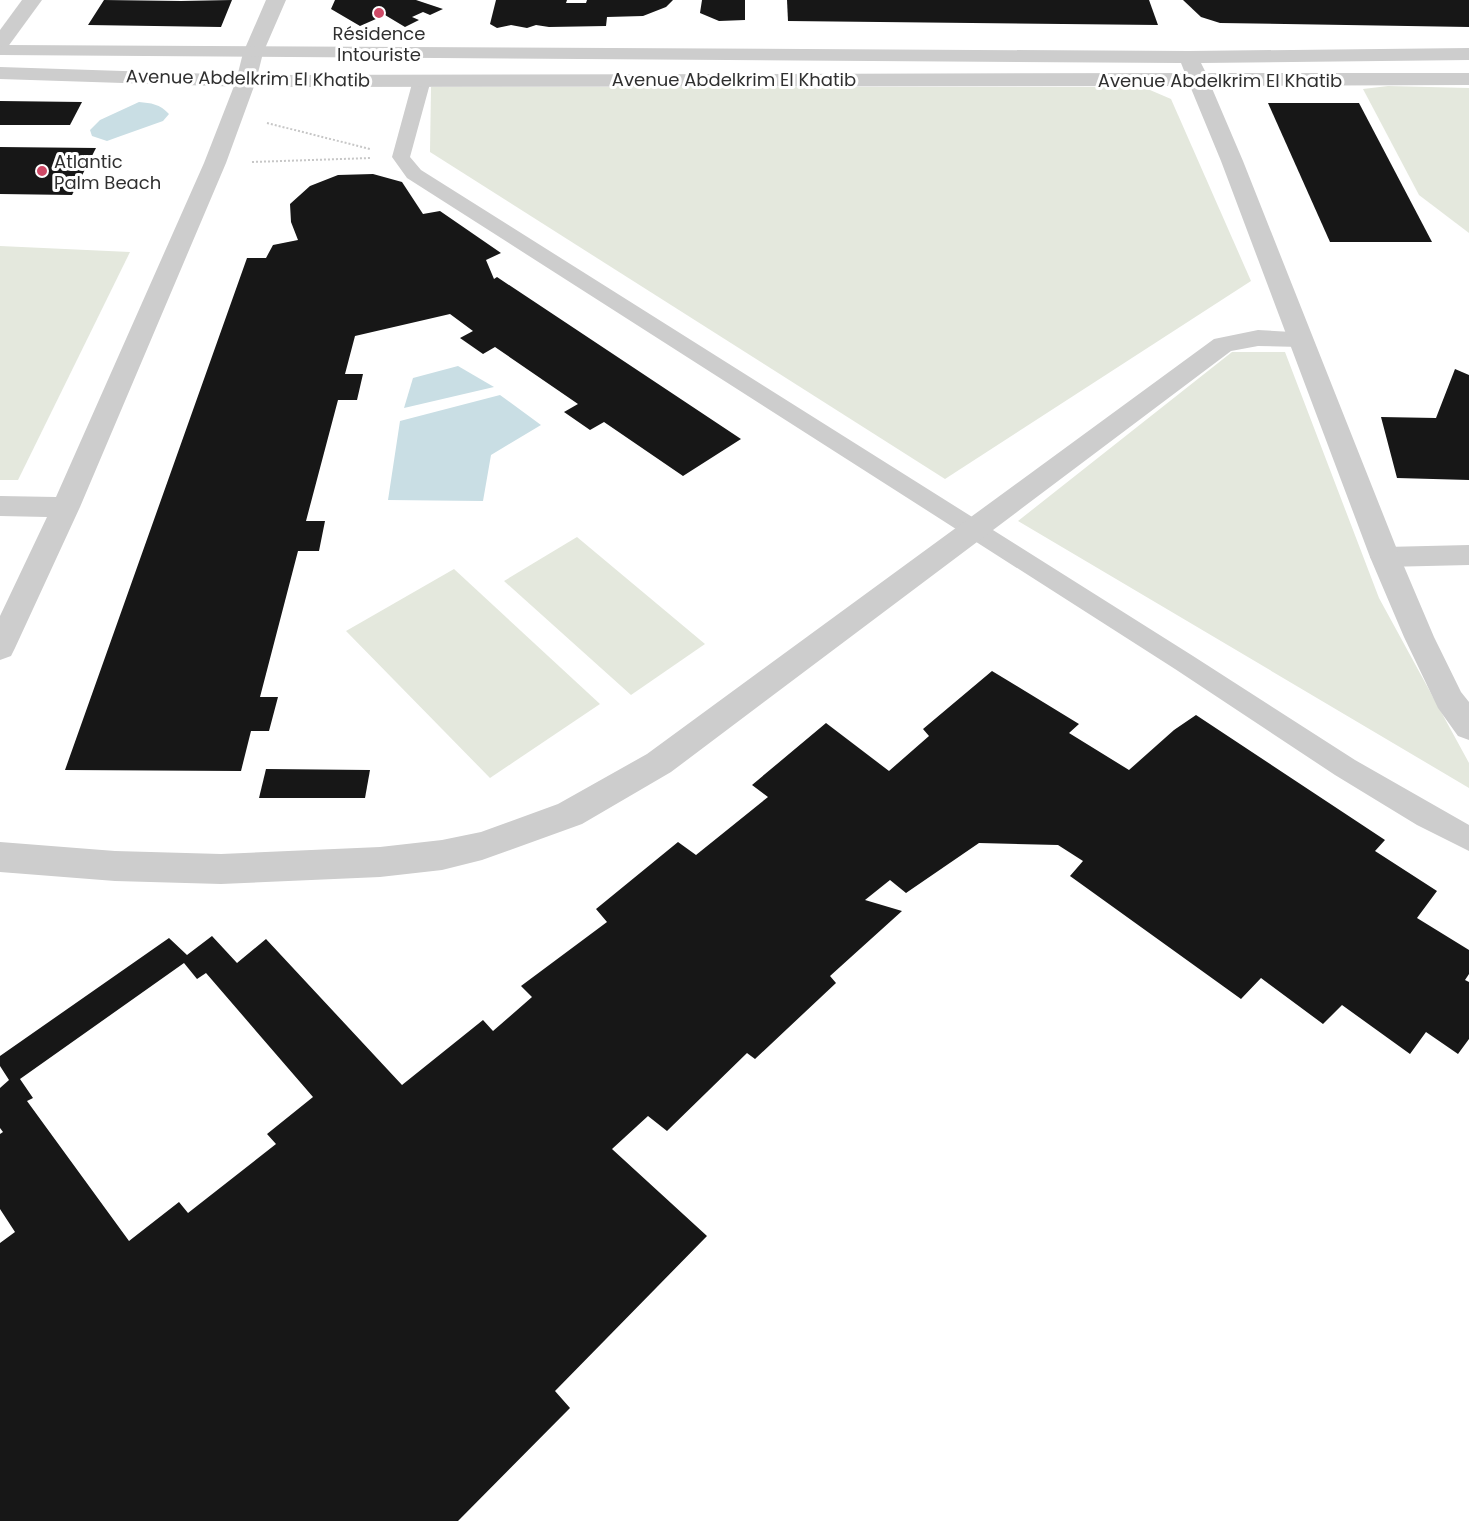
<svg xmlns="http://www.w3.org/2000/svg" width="1469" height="1521" viewBox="0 0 1469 1521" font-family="Poppins,sans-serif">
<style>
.green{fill:#e4e8dd}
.water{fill:#c9dee4}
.building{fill:#171717;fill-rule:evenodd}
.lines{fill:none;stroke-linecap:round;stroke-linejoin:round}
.path{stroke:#c7c7c7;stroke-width:2;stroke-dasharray:2 2;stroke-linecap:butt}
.service{fill:#cdcdcd;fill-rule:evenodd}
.minor{fill:#cdcdcd;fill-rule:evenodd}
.tertiary{fill:#cdcdcd;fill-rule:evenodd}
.poi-dot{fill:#cf4a67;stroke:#fff;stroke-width:2}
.labels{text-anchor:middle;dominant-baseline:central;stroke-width:6;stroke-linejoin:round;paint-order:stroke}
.far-poi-label{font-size:18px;fill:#303030;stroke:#fff}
.far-street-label{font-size:18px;fill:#303030;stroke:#fff}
</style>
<rect width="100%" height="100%" fill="#fff"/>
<!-- green -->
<g class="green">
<polygon points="1388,86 1469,88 1469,233 1419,195 1363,89"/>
<polygon points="431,87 1143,87 1171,99 1251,281 945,479 430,152"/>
<polygon points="0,246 130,252 18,480 0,480"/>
<polygon points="1232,352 1285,352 1379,598 1469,763 1469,788 1018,521"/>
<polygon points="577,537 705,644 631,695 504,581"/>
<polygon points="454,569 600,704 490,778 346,631"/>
</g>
<!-- water -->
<g class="water">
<path d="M139,102C151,103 160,104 169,114L163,121L118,137L107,141L92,136L90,130L100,120Z"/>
<polygon points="458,366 494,387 404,408 413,378"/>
<polygon points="500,395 541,425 491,455 483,501 388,500 400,421"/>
</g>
<!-- building -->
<g class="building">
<polygon points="104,0 181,1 232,0 221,27 88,25"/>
<polygon points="335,0 416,0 443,9 430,15 423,12 412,17 419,20 405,27 385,15 360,26 331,9"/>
<polygon points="496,0 567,0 566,3 586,3 587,0 673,0 666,7 643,16 607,17 606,26 549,27 536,25 527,28 511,25 497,28 490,24"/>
<polygon points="702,0 745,0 745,20 719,21 700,13"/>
<polygon points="787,0 1149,0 1158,25 788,21"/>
<polygon points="1183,0 1469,0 1469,27 1220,23 1201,17"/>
<polygon points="0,101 82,102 70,125 0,125"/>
<polygon points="1268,103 1359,103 1432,242 1330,242"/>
<polygon points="0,147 96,148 72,195 0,194"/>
<polygon points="373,174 402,182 423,214 440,211 501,253 486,260 494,279 497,277 741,439 683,476 604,422 590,430 564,412 578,404 495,347 483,354 460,338 473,331 450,314 355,336 345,374 363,374 357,400 338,400 306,521 325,521 319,551 298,551 260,697 278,697 269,731 251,731 241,771 65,770 247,258 266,258 273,245 298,240 291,222 290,204 310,186 338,175"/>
<polygon points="1455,369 1469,375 1469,480 1397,478 1381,417 1436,418"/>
<path d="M992,671L1079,724L1069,733L1129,770L1174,730L1196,715L1385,840L1375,851L1437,891L1417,918L1469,950V974L1465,980L1469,982V1039L1458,1054L1426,1032L1410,1054L1342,1005L1323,1024L1261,978L1241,999L1070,876L1083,861L1058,845L979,843L906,893L890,880L865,900L902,911L830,976L836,983L755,1059L747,1053L667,1131L648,1116L612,1149L707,1236L555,1391L570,1408L458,1521H0V1243L15,1232L0,1209V1134L3,1132L0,1128V1088L9,1080L0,1066V1056L169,938L187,955L212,936L237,963L266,939L402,1085L483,1020L493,1031L532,997L521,986L607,922L596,909L678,842L696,855L768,797L752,785L826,723L889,771L929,736L923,729ZM184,963L197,979L206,973L313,1097L267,1134L276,1144L188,1213L179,1202L129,1241L27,1101L33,1098L20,1079Z"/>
<polygon points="266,769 370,770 365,798 259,798"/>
</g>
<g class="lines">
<!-- path -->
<g class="path">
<polyline points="267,123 370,149"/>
<polyline points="252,162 371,158"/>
</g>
<!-- service -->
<polygon class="service" points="422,75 428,76 431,80 410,157 421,170 1193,656 1355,760 1469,825 1469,851 1417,825 1335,775 1175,669 407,178 392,157 413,80 416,76"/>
<!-- minor -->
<g class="minor">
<polygon points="22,0 42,0 7,48 0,50 0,30"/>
<polygon points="266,0 286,0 263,53 256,81 226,163 80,507 15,648 11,656 0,660 0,616 47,517 0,516 0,496 56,497 204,163 236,81 243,53"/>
<polygon points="1258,330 1309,333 1313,339 1309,345 1300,347 1258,346 1231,351 671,772 582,824 482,860 442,870 380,877 221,884 115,881 0,872 0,842 115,851 221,854 380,847 442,840 481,832 558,804 647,754 1214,339"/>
<polygon points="1469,545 1469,565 1385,567 1375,564 1370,557 1375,550 1385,547"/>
</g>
<!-- tertiary -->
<polygon class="tertiary" points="7,45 1189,51 1469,48 1469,60 1201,63 1206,73 1469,73 1469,85 1211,86 1243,161 1400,557 1434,637 1461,692 1469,702 1469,740 1458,736 1438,708 1404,637 1370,557 1221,161 1190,86 246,87 0,79 0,67 246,75 1185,73 1181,63 0,55 0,47"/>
</g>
<!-- markers -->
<g class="poi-dot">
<circle cx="379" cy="13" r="6"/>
<circle cx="42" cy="171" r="6"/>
</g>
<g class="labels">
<!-- far-poi labels -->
<g class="far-poi-label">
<text x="379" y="33">Résidence<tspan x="379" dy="21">Intouriste</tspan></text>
<text x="54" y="161" text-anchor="start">Atlantic<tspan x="54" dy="21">Palm Beach</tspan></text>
</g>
<!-- far-street labels -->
<g class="far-street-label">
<text transform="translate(248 78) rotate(1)">Avenue Abdelkrim El Khatib</text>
<text x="734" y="79">Avenue Abdelkrim El Khatib</text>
<text x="1220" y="80">Avenue Abdelkrim El Khatib</text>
</g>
</g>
</svg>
